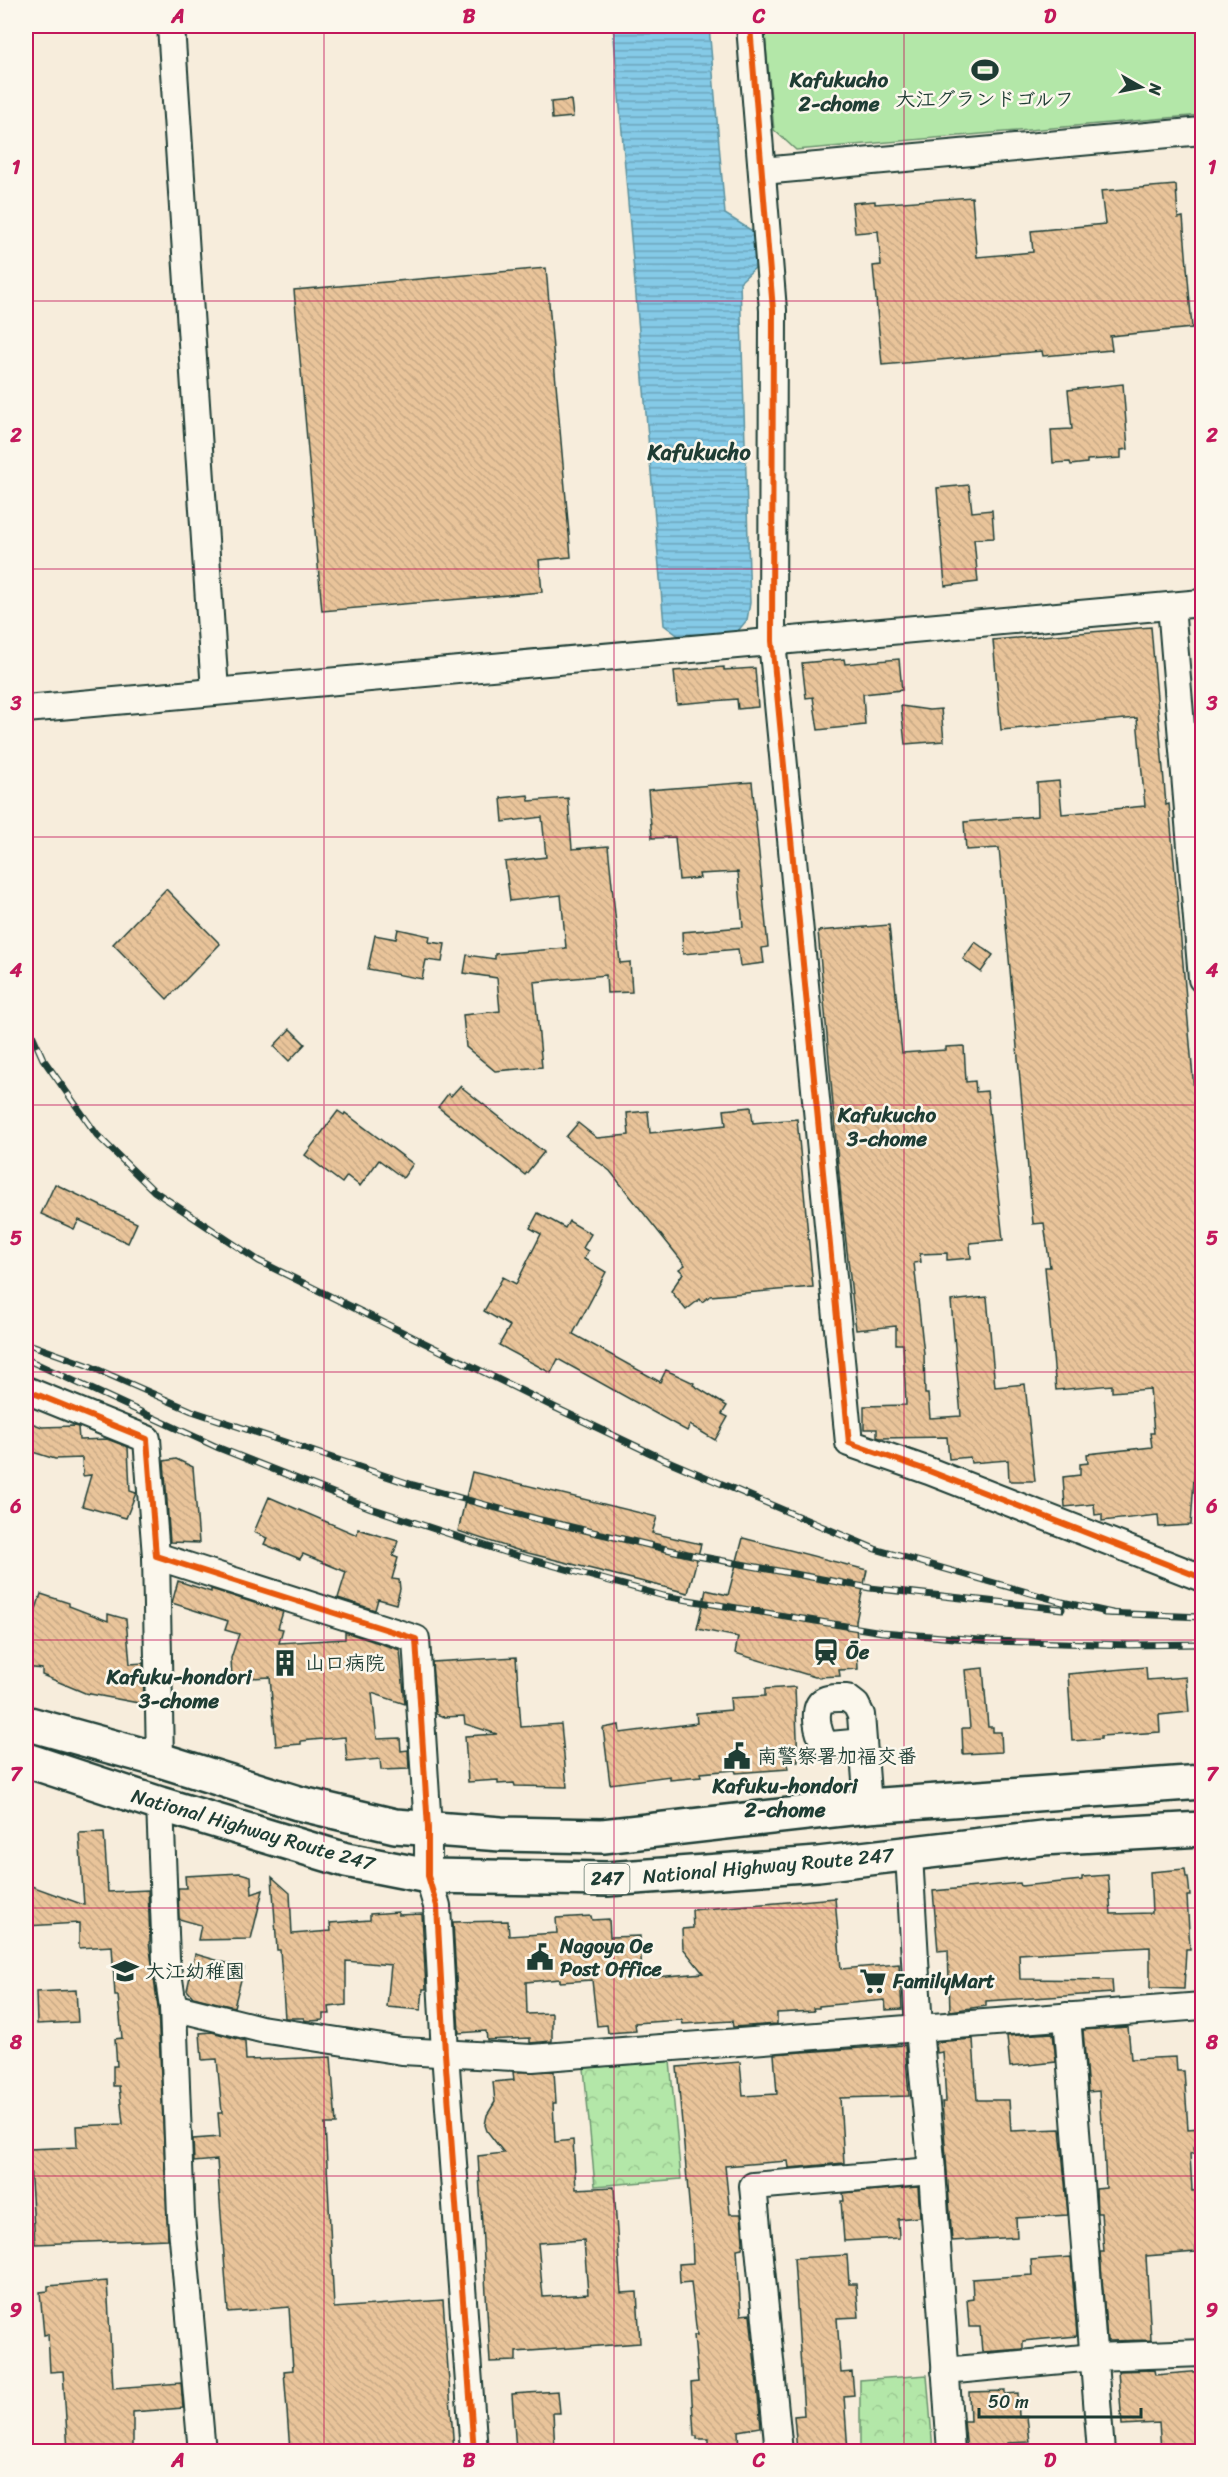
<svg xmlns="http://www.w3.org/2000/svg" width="1228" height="2477" viewBox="0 0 1228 2477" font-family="Sriracha,'Klee One',sans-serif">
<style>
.grass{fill:#b3e7a8;stroke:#69926e;stroke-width:1.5}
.park{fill:url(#park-crowns);stroke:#69926e;stroke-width:1.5}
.water{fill:url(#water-rules);stroke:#5c929f;stroke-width:1.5}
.building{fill:url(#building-back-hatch);stroke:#1f3d34;stroke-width:1.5;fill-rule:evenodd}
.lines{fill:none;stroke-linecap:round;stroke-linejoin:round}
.minor-casing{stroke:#1f3d34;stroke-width:30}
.highway-casing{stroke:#1f3d34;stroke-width:38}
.minor{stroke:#fbf7ec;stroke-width:26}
.highway{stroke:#fbf7ec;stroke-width:33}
.rail-casing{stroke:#1f3d34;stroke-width:7}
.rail{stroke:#fbf7ec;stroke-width:4.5;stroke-dasharray:14;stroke-linecap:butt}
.cycleway-casing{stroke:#fbf7ec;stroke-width:10}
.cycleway{stroke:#e8590c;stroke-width:6}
.grid{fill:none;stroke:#c2185b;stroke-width:1.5;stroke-opacity:0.55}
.labels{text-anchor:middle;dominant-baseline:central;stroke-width:5;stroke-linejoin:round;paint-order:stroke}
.shield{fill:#fbf7ec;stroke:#61756b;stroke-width:1.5}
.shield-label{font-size:18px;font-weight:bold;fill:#1f3d34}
.poi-label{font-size:20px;font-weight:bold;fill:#1f3d34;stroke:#fbf7ec;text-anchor:start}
.street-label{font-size:20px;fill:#1f3d34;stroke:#fbf7ec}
.neighbourhood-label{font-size:21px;font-weight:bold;fill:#1f3d34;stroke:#fbf7ec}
.quarter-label{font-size:22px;font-weight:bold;fill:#1f3d34;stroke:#fbf7ec}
.neatline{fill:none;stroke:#c2185b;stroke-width:2}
.grid-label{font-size:20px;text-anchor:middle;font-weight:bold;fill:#c2185b}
</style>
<defs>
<pattern id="park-crowns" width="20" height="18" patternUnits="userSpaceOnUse" patternTransform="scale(1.5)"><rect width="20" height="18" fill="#b3e7a8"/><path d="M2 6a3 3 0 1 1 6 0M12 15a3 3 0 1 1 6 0" fill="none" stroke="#9ac791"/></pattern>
<pattern id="water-rules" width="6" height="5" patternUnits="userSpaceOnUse" patternTransform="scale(1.5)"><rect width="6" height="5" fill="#85cae7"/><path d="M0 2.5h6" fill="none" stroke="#6ca5bc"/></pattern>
<pattern id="building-back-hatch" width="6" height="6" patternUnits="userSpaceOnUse" patternTransform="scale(1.5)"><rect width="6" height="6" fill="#e9c49a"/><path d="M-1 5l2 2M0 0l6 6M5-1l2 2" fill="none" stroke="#c7a985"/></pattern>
</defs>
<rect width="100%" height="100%" fill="#f7eddc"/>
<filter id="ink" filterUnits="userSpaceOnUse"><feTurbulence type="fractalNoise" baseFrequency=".0167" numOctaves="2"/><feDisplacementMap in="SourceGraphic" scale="12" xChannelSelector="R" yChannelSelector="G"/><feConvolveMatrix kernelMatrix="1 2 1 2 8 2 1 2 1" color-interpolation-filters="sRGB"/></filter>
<g filter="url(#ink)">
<!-- grass -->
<polygon class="grass" points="764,26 1202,26 1202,115 796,150 774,130"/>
<!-- park -->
<g class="park">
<polygon points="670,2061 681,2179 595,2186 584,2068"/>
<polygon points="927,2375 933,2451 860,2451 860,2380"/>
</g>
<!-- water -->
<polygon class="water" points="613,26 709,26 725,214 754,232 757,266 740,282 750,603 747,620 737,632 680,637 664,625"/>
<!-- building -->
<g class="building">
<polygon points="571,100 573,117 552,119 551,102"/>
<polygon points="1176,185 1178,218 1183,217 1192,328 1110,336 1112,350 1043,356 1042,351 882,365 873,266 881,265 878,231 855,233 852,203 875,201 875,204 972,197 977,257 1033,252 1031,231 1105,224 1101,191"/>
<polygon points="546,268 571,557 539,560 542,592 322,611 294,290"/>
<polygon points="1123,384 1128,449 1121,450 1121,458 1087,460 1087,463 1071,465 1070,462 1053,463 1051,430 1072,429 1068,390"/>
<polygon points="969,485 972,512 992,510 994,538 974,539 978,582 945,586 937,488"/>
<polygon points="1151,627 1166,805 1169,804 1203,1192 1203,1319 1198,1401 1196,1401 1198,1417 1191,1525 1159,1527 1158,1515 1102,1521 1102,1514 1095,1515 1094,1504 1065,1507 1063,1477 1080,1475 1080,1464 1088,1463 1087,1454 1152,1447 1150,1433 1154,1433 1150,1389 1112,1392 1112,1385 1056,1390 1045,1267 1050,1267 1044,1223 1033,1224 999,848 966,850 964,822 1038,816 1037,783 1059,781 1062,814 1145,806 1137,718 1001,730 993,640"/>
<polygon points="844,659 845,664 899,659 902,690 863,694 865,725 818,730 813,697 806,698 802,663"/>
<polygon points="724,667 724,670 755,668 758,707 738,709 737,699 677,704 674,671"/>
<polygon points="901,706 929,710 941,709 944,741 905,744"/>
<polygon points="752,782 768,947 762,948 764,963 740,966 738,949 683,954 682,932 743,927 738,872 699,874 700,878 679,880 675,837 652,838 648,790"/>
<polygon points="528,795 529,801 568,798 572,849 608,846 620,963 630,962 632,992 607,993 606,975 534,982 542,1067 495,1071 466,1047 463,1015 500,1011 497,978 464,973 467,955 495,959 495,954 566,948 561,895 510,901 505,862 546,857 542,817 503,822 501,798"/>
<polygon points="166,889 220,944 167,999 113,944"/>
<polygon points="889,925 902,1053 946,1050 946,1047 964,1046 966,1082 975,1081 976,1092 987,1091 1003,1240 970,1243 971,1258 947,1260 947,1253 920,1254 921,1262 914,1263 924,1354 925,1394 928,1394 930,1418 961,1416 951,1301 987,1297 995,1387 1025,1384 1035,1481 1009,1481 1008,1460 971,1463 970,1457 949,1459 947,1437 880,1438 877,1437 877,1429 864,1429 864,1406 906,1405 903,1344 896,1344 896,1326 856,1330 841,1198 818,931"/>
<polygon points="398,929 430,936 429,942 445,944 442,962 426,960 422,979 368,969 375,935 396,939"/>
<polygon points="975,942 993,955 981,972 963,959"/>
<polygon points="290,1029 305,1044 289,1061 274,1046"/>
<polygon points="460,1086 544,1152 525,1175 438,1107 448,1094 451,1096"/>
<polygon points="751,1107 753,1123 797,1119 813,1287 710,1296 702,1302 700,1299 686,1310 671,1291 683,1273 679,1269 685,1265 610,1171 566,1137 578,1123 597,1138 629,1135 627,1113 648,1111 650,1133 726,1125 724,1110"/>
<polygon points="338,1111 344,1115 345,1113 413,1164 403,1178 379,1160 360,1186 347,1176 342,1183 305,1155"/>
<polygon points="55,1184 137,1223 128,1243 79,1220 74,1229 41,1214"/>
<polygon points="538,1213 565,1228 569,1221 591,1234 583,1248 588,1251 584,1259 606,1272 573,1334 660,1382 666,1370 694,1383 693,1385 727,1406 722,1414 728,1417 715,1440 690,1425 687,1431 558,1359 551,1373 499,1345 510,1326 484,1311 503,1277 516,1284 541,1234 530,1228"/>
<polygon points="26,1421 42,1427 74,1426 78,1427 79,1440 107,1439 128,1447 130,1491 136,1493 126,1518 82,1506 91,1475 83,1476 82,1458 55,1459 26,1450"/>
<polygon points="176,1459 193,1467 199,1543 170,1542 164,1461"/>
<polygon points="472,1472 657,1517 652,1533 701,1544 688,1593 520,1551 458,1531"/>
<polygon points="269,1497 357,1535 358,1529 398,1541 393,1556 398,1558 392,1579 399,1580 400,1589 396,1604 378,1599 375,1610 338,1598 346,1572 303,1554 300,1559 264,1544 267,1538 254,1532"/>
<polygon points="743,1538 867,1570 856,1621 858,1669 839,1670 840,1676 815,1677 735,1653 738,1637 697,1629 706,1590 728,1595"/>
<polygon points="178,1581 211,1592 211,1589 283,1612 278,1628 283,1629 279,1643 345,1639 345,1632 400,1650 405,1704 372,1693 377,1739 400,1738 401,1751 408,1750 409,1769 381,1770 380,1759 347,1762 345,1737 301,1741 301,1744 276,1746 270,1677 232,1679 231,1658 239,1634 225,1630 228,1621 172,1603"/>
<polygon points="41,1594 69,1603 69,1606 108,1621 108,1614 126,1619 130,1664 143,1663 144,1704 85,1693 42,1675 42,1669 26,1667 26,1633 28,1633"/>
<polygon points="516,1657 521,1727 561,1724 567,1787 515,1786 514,1783 498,1784 498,1780 468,1782 465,1736 497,1734 465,1724 464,1716 444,1717 436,1714 432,1662"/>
<polygon points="1146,1667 1147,1680 1186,1677 1189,1712 1159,1715 1160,1732 1101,1736 1101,1739 1072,1741 1068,1674"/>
<polygon points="983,1668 988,1727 993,1727 993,1732 1001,1732 1002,1752 963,1754 962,1728 970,1728 965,1670"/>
<polygon points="795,1687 798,1762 787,1762 788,1769 736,1773 735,1770 700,1773 701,1777 670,1780 670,1776 610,1784 603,1728 619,1725 620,1733 697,1723 696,1713 731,1710 730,1698 765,1696 765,1689"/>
<polygon points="104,1832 108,1892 148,1890 150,1941 149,1942 158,2008 168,2239 35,2244 29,2149 77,2147 76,2126 123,2124 119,2086 113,2086 113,2066 117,2066 115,2039 122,2038 118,1996 115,1996 112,1946 79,1948 79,1923 26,1926 26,1884 84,1905 79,1833"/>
<polygon points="1185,1869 1186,1877 1188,1877 1190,1896 1187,1896 1190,1949 1186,1949 1184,1989 1150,1988 1150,1947 1019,1954 1020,1979 1112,1980 1113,1993 986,2001 986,2006 950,2011 948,1950 938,1951 933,1891 1020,1883 1021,1886 1082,1880 1082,1877 1108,1875 1111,1914 1152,1913 1150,1872"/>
<polygon points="240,1873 251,1876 252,1894 263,1890 251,1939 198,1940 201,1925 179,1919 178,1888 186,1888 185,1876"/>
<polygon points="272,1877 290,1893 292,1934 331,1931 330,1923 370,1920 370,1914 398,1912 398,1915 422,1914 426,1989 423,1989 421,2010 387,2007 391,1965 346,1961 346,2005 329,2007 330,2014 323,2014 323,2020 310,2021 304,2020 304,2018 285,2018 280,1950 277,1950"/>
<polygon points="835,1898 841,1969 899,1964 902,2009 886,2010 885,2000 819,2006 819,2008 813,2008 814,2011 777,2013 777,2024 733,2027 732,2021 683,2024 682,2020 635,2023 636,2031 608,2033 607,2025 597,2026 592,1980 560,1982 560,1979 526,1982 527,2014 552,2013 552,2041 530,2043 530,2038 487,2040 486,2031 459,2033 453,1922 508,1921 509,1936 557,1933 556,1918 591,1916 592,1920 609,1919 610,1937 640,1936 642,1978 703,1973 683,1948 682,1929 693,1928 692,1910"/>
<polygon points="195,1954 244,1968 234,2007 193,1997 187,1990"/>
<polygon points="76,1990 78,2022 37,2024 36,1992"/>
<polygon points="1128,2027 1131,2059 1176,2057 1177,2071 1184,2071 1188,2129 1199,2128 1200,2147 1193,2148 1194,2153 1190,2154 1192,2191 1203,2190 1203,2245 1196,2245 1196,2252 1146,2256 1151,2340 1107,2341 1100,2252 1104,2252 1101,2213 1097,2213 1096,2189 1106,2188 1103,2123 1101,2123 1099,2091 1088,2092 1083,2030"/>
<polygon points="212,2032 245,2041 246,2060 331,2057 336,2124 325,2124 334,2308 443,2300 454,2451 290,2451 284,2371 293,2370 289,2307 228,2312 217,2160 194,2162 193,2139 220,2137 218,2113 222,2113 217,2059 202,2060 200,2033"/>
<polygon points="1053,2033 1056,2062 1010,2067 1007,2036"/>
<polygon points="973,2039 977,2100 1009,2100 1011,2131 1060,2129 1068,2215 1016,2218 1017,2237 952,2241 942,2102 946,2102 943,2052 937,2053 936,2042"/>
<polygon points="905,2045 909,2096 840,2098 844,2163 789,2168 788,2161 725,2166 730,2214 741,2214 743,2242 742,2248 737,2249 741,2315 750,2314 761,2427 738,2431 739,2451 709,2451 709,2439 697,2439 697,2436 694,2436 691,2383 698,2382 694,2335 697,2335 691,2282 680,2283 679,2264 693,2263 692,2236 677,2067 740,2062 743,2096 777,2094 774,2054"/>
<path d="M554,2071L556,2103H553L555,2142L573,2140L576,2189L614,2187L621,2293L637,2292L640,2343L516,2352V2361L490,2362L478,2156L504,2153L487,2131L485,2125L487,2115L495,2102L493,2082L514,2080L513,2072ZM584,2240L588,2294L543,2297L538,2243Z"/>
<polygon points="918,2187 920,2217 898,2219 899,2238 844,2241 841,2201 844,2201 843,2193"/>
<polygon points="847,2255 849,2284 856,2284 859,2317 837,2318 841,2373 852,2372 854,2395 844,2396 848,2451 797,2451 794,2416 804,2415 794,2258"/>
<polygon points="1071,2257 1077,2336 1023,2341 1023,2349 982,2352 980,2327 969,2327 967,2299 973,2298 972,2279 1032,2275 1031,2260"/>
<polygon points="107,2281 113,2388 181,2383 183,2408 133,2412 133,2451 68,2451 63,2371 50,2372 48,2334 44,2335 40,2292 48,2291 48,2286"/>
<polygon points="1154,2370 1155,2375 1203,2371 1203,2447 1161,2450 1159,2423 1122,2425 1118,2371"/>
<polygon points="558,2391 560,2413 553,2413 555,2451 516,2451 512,2394"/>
<polygon points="1005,2391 1005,2394 1018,2393 1019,2417 1027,2417 1030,2442 1007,2443 1008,2451 967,2451 964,2421 970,2421 969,2392"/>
</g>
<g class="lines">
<defs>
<g id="minor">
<polyline points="171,26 215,691"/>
<polyline points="750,26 773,310 772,641 849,1443 929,1471 1202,1578"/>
<polyline points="762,171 1202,131"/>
<polyline points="1171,606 1202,979"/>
<polyline points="26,709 1202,603"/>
<polyline points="26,1390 147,1439 156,1556 416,1639 428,1828 428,1876 437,1906 445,2053 474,2452"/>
<polyline points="156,1556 160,1760"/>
<path d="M863,1742L831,1745L824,1742C818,1733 812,1709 823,1701C829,1697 840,1698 847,1698L856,1705L861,1715L868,1806"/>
<polyline points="160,1804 166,1959 173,2007 181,2216 202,2452"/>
<polyline points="909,1855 919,2029 932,2171 951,2452"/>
<polyline points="173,2007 261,2029 402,2051 532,2058 1202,2006"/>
<polyline points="1067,2016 1101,2452"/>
<polyline points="945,2371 1094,2357 1202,2353"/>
<polyline points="779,2452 753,2186 932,2171"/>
</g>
<g id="highway">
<polyline points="26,1723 160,1760 298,1803 395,1826 501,1834 603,1836 868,1806 1202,1782"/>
<polyline points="26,1760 160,1804 346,1860 428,1876 607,1879 818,1864 1042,1838 1202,1829"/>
</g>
</defs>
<!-- minor casing -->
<use href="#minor" class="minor-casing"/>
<!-- highway casing -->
<use href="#highway" class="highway-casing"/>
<!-- minor -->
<use href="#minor" class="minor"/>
<!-- highway -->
<use href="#highway" class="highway"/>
<defs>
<g id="rail">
<polyline points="26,1021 43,1059 97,1135 154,1191 259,1261 556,1408 661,1458 875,1549 1062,1602 1112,1613"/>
<polyline points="26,1343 87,1365 192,1411 413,1485 537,1519 692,1555 870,1588 1062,1609"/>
<polyline points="26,1359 219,1448 371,1508 504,1552 664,1596 882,1632 991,1641 1130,1645 1202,1644"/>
<polyline points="1104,1613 1202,1617"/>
</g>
</defs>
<!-- rail casing -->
<use href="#rail" class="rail-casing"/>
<!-- rail -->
<use href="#rail" class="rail"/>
<defs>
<g id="cycleway">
<polyline points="750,26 773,310 772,641 849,1443 929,1471 1202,1578"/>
<polyline points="26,1390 147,1439 156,1556 416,1639 428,1828 428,1876 437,1906 445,2053 474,2452"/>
</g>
</defs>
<!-- cycleway casing -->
<use href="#cycleway" class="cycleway-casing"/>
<!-- cycleway -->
<use href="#cycleway" class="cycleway"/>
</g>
</g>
<!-- grid -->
<path class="grid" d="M324,26V2452M614,26V2452M904,26V2452M26,301H1202M26,569H1202M26,837H1202M26,1105H1202M26,1372H1202M26,1640H1202M26,1908H1202M26,2176H1202"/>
<!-- icons -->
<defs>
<symbol id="stadium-bare" viewBox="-9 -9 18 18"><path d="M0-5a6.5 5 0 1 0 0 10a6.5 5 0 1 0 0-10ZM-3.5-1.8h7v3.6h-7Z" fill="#1f3d34" stroke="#fbf7ec" stroke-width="2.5" paint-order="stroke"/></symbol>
<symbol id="station-bare" viewBox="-9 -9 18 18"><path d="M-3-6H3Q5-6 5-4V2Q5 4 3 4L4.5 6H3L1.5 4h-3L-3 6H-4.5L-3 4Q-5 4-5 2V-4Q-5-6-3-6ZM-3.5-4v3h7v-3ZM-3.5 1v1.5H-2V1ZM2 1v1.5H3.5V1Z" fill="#1f3d34" stroke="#fbf7ec" stroke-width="2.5" paint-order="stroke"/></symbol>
<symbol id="building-bare" viewBox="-9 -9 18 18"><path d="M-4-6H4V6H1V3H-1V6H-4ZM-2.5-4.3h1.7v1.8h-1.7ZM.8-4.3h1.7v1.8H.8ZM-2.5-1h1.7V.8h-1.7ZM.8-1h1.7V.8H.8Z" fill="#1f3d34" stroke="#fbf7ec" stroke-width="2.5" paint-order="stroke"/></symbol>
<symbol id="civic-bare" viewBox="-9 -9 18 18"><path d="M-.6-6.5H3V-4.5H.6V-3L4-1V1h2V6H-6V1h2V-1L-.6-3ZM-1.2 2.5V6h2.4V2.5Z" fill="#1f3d34" stroke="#fbf7ec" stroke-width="2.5" paint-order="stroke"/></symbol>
<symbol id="school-bare" viewBox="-9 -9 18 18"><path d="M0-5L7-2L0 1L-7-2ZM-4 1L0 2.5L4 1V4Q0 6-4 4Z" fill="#1f3d34" stroke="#fbf7ec" stroke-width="2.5" paint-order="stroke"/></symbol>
<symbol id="supermarket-bare" viewBox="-9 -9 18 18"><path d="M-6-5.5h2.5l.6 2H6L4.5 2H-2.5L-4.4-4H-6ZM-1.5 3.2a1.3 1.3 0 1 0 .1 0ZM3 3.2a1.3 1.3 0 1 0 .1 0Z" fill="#1f3d34" stroke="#fbf7ec" stroke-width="2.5" paint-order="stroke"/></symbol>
</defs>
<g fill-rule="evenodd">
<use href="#stadium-bare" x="966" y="51" width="38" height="38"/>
<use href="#station-bare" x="807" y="1633" width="38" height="38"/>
<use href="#building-bare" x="266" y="1644" width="38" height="38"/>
<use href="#civic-bare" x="718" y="1737" width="38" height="38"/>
<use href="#civic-bare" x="521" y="1938" width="38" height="38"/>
<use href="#school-bare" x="106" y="1952" width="38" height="38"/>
<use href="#supermarket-bare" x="854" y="1962" width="38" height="38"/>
</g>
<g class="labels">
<!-- shield labels -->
<rect class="shield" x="584.5" y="1864" width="45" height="30" rx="4.5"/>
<g class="shield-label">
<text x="607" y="1879">247</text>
</g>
<!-- poi labels -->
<g class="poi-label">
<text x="985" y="99" text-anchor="middle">大江グランドゴルフ</text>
<text x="846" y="1652">Ōe</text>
<text x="305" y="1663">山口病院</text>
<text x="757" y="1756">南警察署加福交番</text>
<text x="560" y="1946">Nagoya Oe<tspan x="560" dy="23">Post Office</tspan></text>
<text x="145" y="1971">大江幼稚園</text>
<text x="893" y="1981">FamilyMart</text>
</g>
<!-- street labels -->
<g class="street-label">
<text transform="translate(253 1830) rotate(16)">National Highway Route 247</text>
<text transform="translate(768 1866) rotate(-5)">National Highway Route 247</text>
</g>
<!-- neighbourhood labels -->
<g class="neighbourhood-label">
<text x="839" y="80">Kafukucho<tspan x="839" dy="24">2-chome</tspan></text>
<text x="887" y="1115">Kafukucho<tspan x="887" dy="24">3-chome</tspan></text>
<text x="179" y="1677">Kafuku-hondori<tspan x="179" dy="24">3-chome</tspan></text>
<text x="785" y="1786">Kafuku-hondori<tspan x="785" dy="24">2-chome</tspan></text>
</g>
<!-- quarter labels -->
<g class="quarter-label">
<text x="699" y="452">Kafukucho</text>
</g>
</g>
<!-- margin -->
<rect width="1228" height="2477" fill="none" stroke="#fbf7ec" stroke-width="66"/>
<!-- north arrow -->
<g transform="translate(1141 87) rotate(99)" stroke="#fbf7ec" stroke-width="4.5" paint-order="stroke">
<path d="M0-4.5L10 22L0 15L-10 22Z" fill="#1f3d34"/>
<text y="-9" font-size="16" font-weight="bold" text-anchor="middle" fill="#1f3d34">N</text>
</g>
<!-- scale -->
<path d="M979 2408v9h162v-9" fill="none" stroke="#1f3d34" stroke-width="3"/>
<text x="988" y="2408" font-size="18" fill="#1f3d34" stroke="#fbf7ec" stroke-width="4.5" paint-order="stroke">50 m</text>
<rect x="33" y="33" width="1162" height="2411" class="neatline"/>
<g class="grid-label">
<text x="178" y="23">A</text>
<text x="469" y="23">B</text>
<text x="759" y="23">C</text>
<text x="1050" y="23">D</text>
<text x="16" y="174">1</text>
<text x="1212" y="174">1</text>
<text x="16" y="442">2</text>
<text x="1212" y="442">2</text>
<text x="16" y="710">3</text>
<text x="1212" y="710">3</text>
<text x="16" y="977">4</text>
<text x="1212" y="977">4</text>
<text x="16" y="1245">5</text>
<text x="1212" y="1245">5</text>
<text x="16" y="1513">6</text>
<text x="1212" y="1513">6</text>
<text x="16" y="1781">7</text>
<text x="1212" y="1781">7</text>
<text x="16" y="2049">8</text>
<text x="1212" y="2049">8</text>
<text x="16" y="2317">9</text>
<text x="1212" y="2317">9</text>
<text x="178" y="2467">A</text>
<text x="469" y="2467">B</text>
<text x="759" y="2467">C</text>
<text x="1050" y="2467">D</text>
</g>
</svg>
